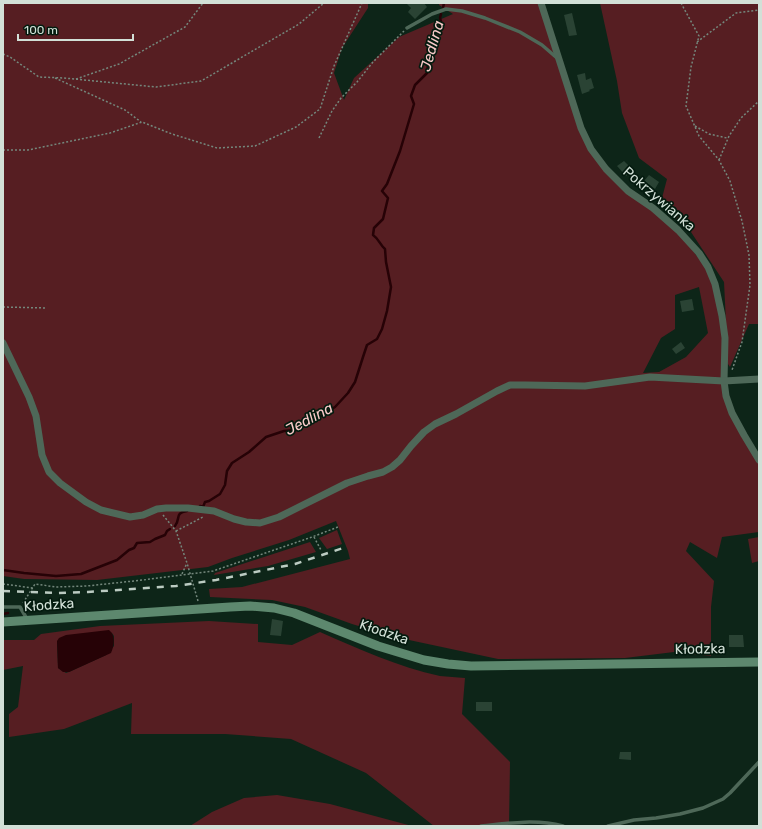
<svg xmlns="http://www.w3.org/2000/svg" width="762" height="829" viewBox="0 0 762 829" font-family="Rubik,sans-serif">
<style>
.green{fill:#561e22;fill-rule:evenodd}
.water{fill:#260206}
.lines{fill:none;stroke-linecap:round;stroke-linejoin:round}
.stream{stroke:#260206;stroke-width:2.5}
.building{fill:#2a4334}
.path{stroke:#74877c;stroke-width:1.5;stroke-dasharray:2 2;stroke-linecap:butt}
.service{stroke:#4e6858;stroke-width:3.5}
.minor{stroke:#4e6858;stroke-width:7}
.secondary{stroke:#5d886e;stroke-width:9}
.rail{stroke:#bccbc2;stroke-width:2.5;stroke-dasharray:7 7;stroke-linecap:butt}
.labels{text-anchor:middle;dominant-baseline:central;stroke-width:3.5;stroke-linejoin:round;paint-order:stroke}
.street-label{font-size:14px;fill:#d2e0d7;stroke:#041b0f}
.water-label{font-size:15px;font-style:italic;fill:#f9cac9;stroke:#041b0f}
</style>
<rect width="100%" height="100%" fill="#0d2518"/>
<!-- green -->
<g class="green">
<path d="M3,3H368V8L342,48L334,73L344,100L354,78L399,37L453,14L439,5V3H539L590,150L652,210L677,231L705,266L714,285L723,338L724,397L759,463V532L722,537L717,558L690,542L686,551L714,581L711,607V656L674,652L625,658L498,659L395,637L352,624L305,607L272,600L210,597L209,589L242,587L350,559L348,551L336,521L289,540L232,558L208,567L97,580L24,579L3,576ZM699,287L708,333L686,357L659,372L643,373L661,338L675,329V295Z"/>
<polygon points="600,3 759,3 759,324 749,324 730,367 728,364 724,282 691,232 673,217 662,198 667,179 639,158 622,113 617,81"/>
<polygon points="337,530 342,544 327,549 319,538"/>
<polygon points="759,537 759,561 752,563 748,539"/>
<polygon points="310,542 316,552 268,566 214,575 215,573"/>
<path d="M209,621L258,624V642L292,645L320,632C359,649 398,667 440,676C448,677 456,677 465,678L462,714L510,762L509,826H434L366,773L291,739L225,734H131L132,703L64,729L9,737V714L18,707L23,666L3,670V640H34L41,634L100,626ZM112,633L114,636V646L106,655L69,672L66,673L58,668L57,641Z"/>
<polygon points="277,795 330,804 412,826 190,826 212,812 244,798"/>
</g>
<!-- water -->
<path class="water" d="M109,630C116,635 114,646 111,653L69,672H63L58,668L57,641L59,638L66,635Z"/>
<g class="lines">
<!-- stream -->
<g class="stream">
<polyline points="443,8 444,3"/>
<path d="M200,506L203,507L205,502L209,501L220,494L225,485L227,471L232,463L249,452L266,437L284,431L295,430L302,425L306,417L321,416L335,407L348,393L355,382L363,357L367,345L377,339L382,329L387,311L391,287L386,262L385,249C380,245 379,239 373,235L374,228L383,219L388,198L382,191L387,184L400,151L414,104L411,96L415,85L427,73L431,39L442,25L440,18L441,14"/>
<path d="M175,526C181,519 174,513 187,511"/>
<polyline points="3,570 24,573 56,576 81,574 117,560 129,550 134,548 137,543 150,542 155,539 165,535 167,531 170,529"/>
<polyline points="3,614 8,613"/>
</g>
</g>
<!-- building -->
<g class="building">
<polygon points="406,3 424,3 427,7 415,19 408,12 411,8"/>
<polygon points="572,13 577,35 569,36 564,15"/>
<polygon points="585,73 586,80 591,78 594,88 589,90 590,91 582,94 577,75"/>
<polygon points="624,161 633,170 626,176 617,166"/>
<polygon points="649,175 659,182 655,189 644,181"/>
<polygon points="692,299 694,310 682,312 680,301"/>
<polygon points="681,342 685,348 676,354 672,349"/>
<polygon points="272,619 283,621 281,636 270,635"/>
<polygon points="729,635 743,635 744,647 729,647"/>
<rect x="476" y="702" width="16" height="9"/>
<polygon points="620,752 631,752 631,760 619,759"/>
</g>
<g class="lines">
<!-- path -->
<g class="path">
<polyline points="681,3 699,36 691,67 686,106 699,136 719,160 730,181 742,221 749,255 750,285 742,342 732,370"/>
<polyline points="697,42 736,13 759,10"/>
<polyline points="3,54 10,57 39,77 64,78 156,87 201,81 299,24 324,3"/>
<polyline points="55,78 125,110 141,122"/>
<polyline points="76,79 119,64 185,27 203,3"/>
<polyline points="695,126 709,134 727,138"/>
<polyline points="319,138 332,111 341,98 357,82 373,62 404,31"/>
<polyline points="3,150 28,150 110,133 142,122 172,134 217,148 255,146 296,127 320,109 334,66 362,3"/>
<polyline points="719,160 729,136 741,118 759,101"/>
<polyline points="3,307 47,308"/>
<polyline points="163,515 176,531 187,563 198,601"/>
<polyline points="176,531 203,517"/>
<polyline points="314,537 321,550"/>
<polyline points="182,574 187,563"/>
<polyline points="3,584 33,588"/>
<polyline points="23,603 35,584 56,587 87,586 143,580 213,571 312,537 338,527"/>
</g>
<!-- service -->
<g class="service">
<polyline points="407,28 432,14 446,9 462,11 485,18 520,32 542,45 557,58"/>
<polyline points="3,607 20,607 27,619"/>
<path d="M481,826C508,823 537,819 563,826"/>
<polyline points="608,826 634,820 656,818 680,814 703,808 723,799 730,793 759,762"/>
</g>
<!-- minor -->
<g class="minor">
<polyline points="541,3 581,128 591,149 606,169 628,191 653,208 678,230 699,253 708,267 715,284 722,316 725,338 724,381 726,396 732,413 744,435 759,460"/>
<polyline points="3,343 29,397 36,416 42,455 49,472 60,483 86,502 101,510 130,517 143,515 157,509 166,508 188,508 214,511 234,519 246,522 260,523 279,517 347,483 368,476 383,472 392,467 400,460 411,446 424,432 435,424 456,414 497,391 510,385 526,385 585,386 650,377 724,381 759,379"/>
</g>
<!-- secondary -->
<polyline class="secondary" points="3,622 230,607 250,606 274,608 294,613 378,646 424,660 448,664 471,666 759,662"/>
<!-- rail -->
<polyline class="rail" points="3,591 57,593 88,592 176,586 216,580 295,564 346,547"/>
</g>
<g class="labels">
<!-- street labels -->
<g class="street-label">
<text transform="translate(659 199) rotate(41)">Pokrzywianka</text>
<text transform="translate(49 605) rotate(-4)">Kłodzka</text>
<text transform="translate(384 632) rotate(19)">Kłodzka</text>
<text transform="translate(700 649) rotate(-1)">Kłodzka</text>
</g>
<!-- water labels -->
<g class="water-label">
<text transform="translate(432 46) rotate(-74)">Jedlina</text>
<text transform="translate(309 419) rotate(-28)">Jedlina</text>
</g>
</g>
<!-- border -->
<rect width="762" height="829" fill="none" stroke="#d2e0d7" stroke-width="8"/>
<!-- scale -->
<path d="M18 34v6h115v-6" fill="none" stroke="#d2e0d7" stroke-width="2"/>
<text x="24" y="34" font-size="12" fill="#d2e0d7" stroke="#041b0f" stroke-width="3" paint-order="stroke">100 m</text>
</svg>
